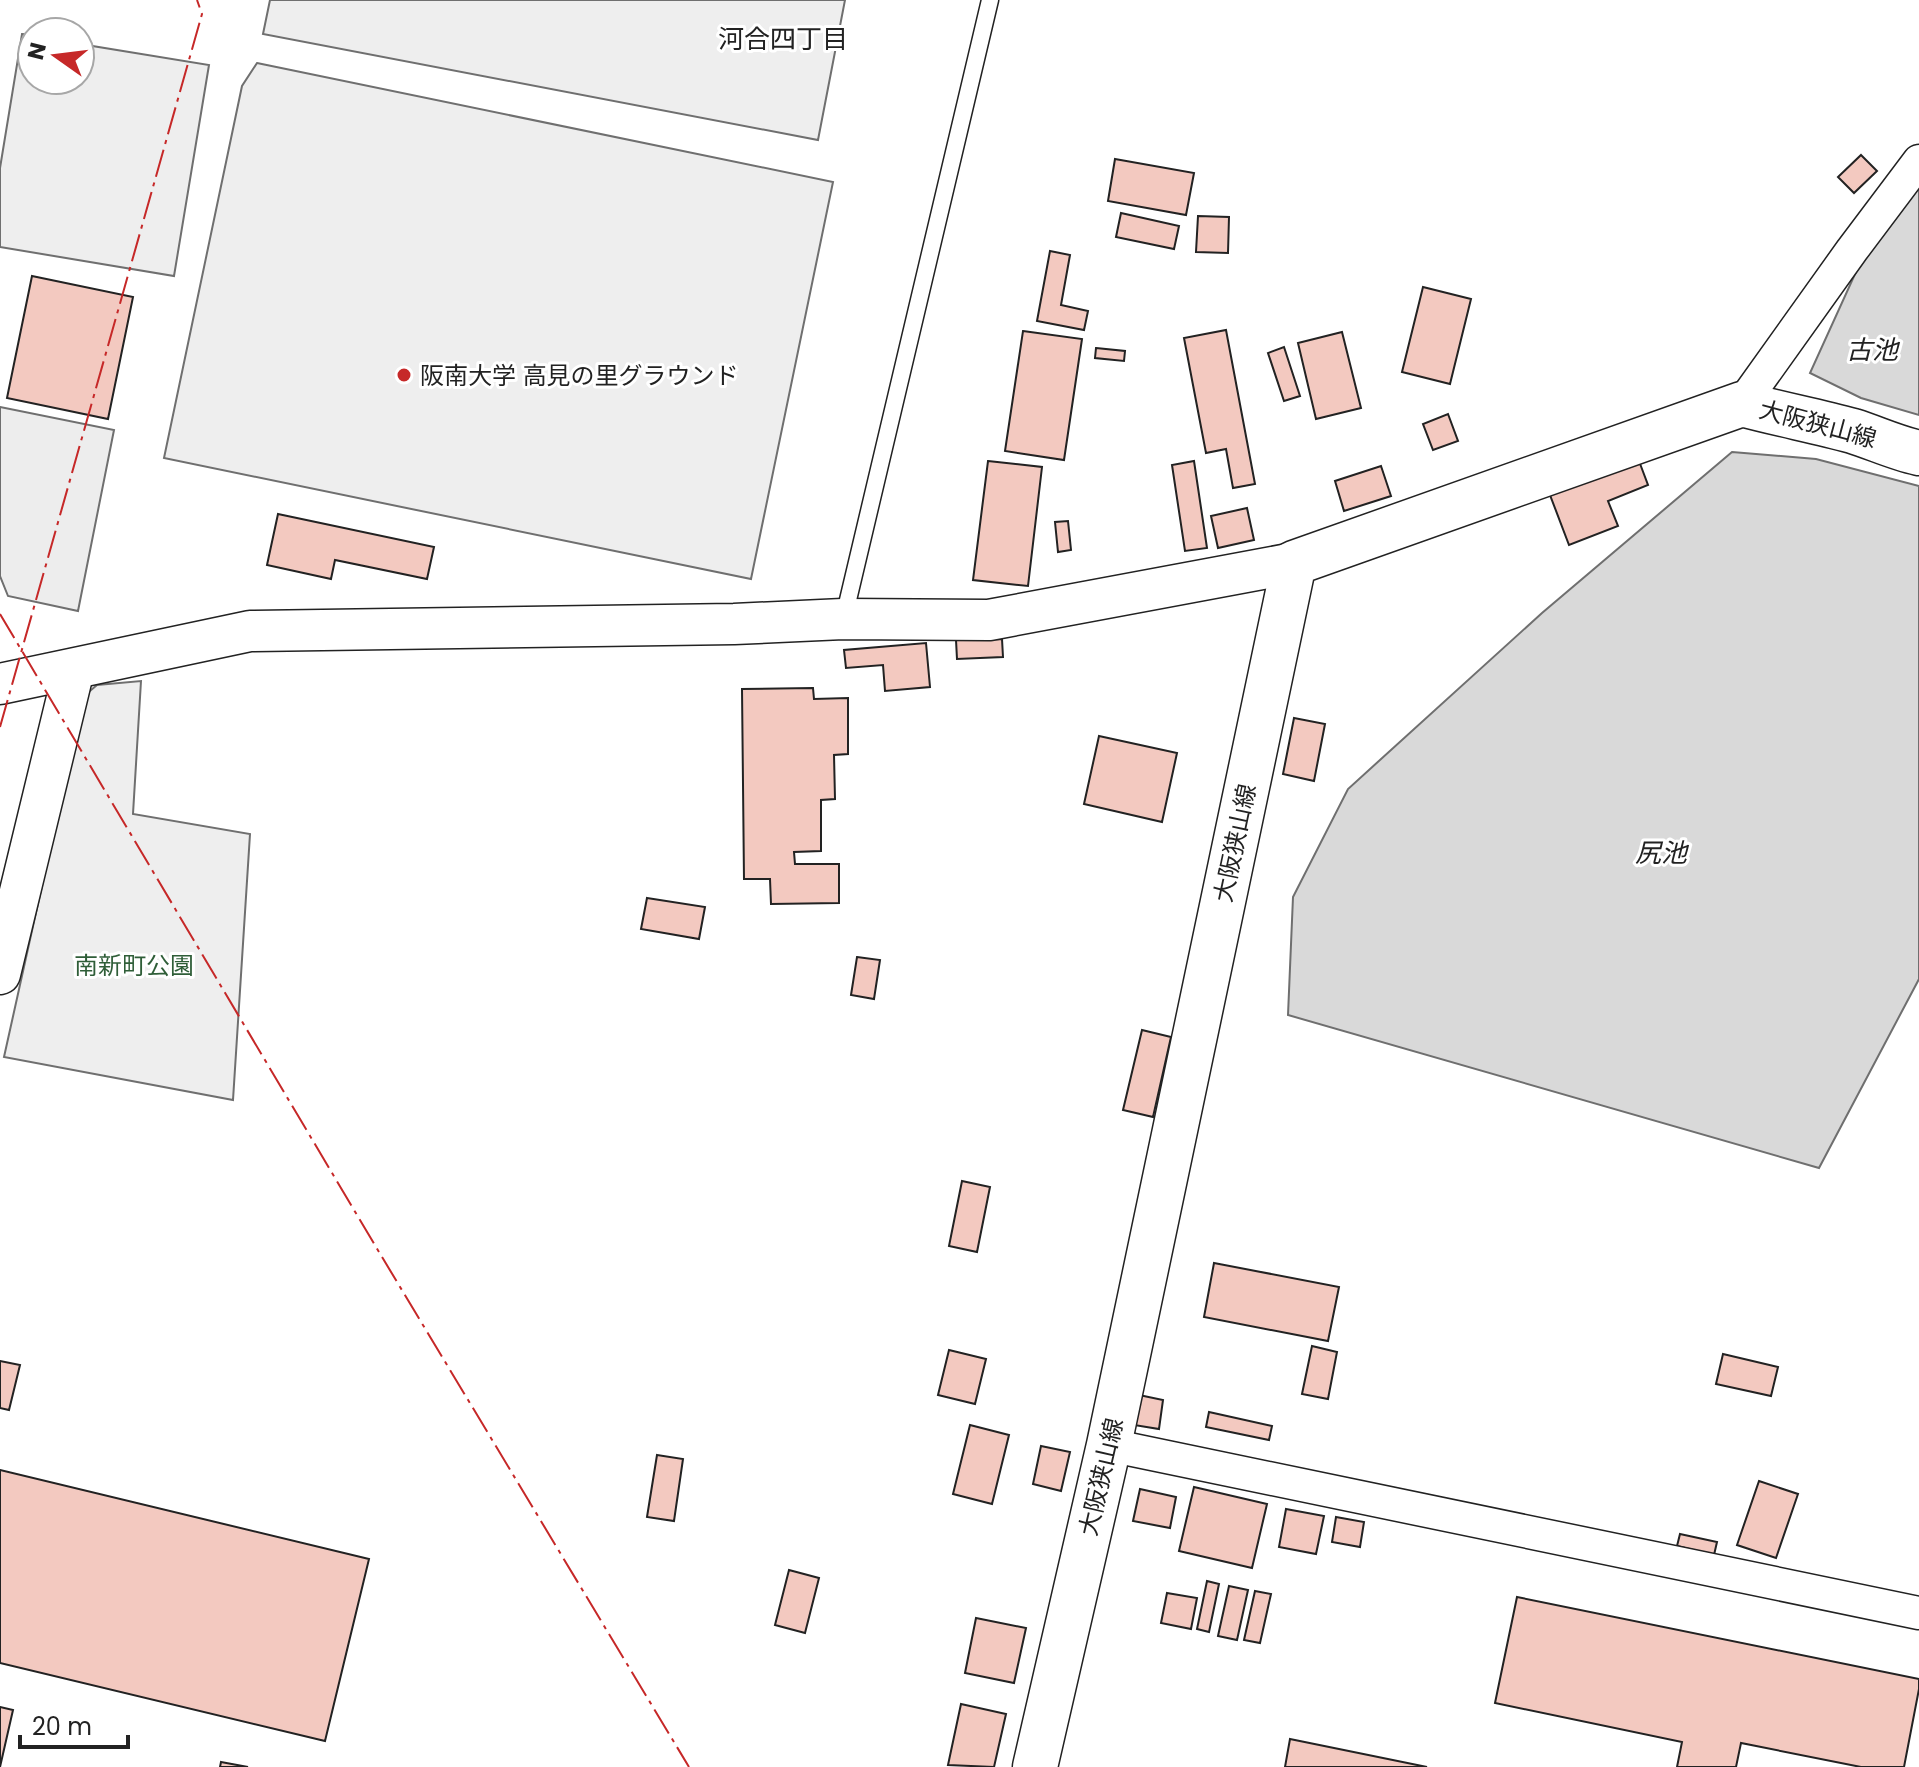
<svg xmlns="http://www.w3.org/2000/svg" width="1919" height="1767" viewBox="0 0 1919 1767" font-family="Poppins,'Noto Sans JP',sans-serif">
<style>
.green{fill:#eee;stroke:#6f6f6f;stroke-width:2}
.parking{fill:#ededed;stroke:#6f6f6f;stroke-width:2}
.water{fill:#d9d9d9;stroke:#6f6f6f;stroke-width:2}
.building{fill:#f3c9c0;stroke:#222;stroke-width:2}
.lines{fill:none;stroke-linecap:round;stroke-linejoin:round}
.service-casing{stroke:#222;stroke-width:19}
.minor-casing{stroke:#222;stroke-width:35}
.tertiary-casing{stroke:#222;stroke-width:43}
.primary-casing{stroke:#222;stroke-width:47}
.service{stroke:#fff;stroke-width:16}
.minor{stroke:#fff;stroke-width:32}
.tertiary{stroke:#fff;stroke-width:40}
.primary{stroke:#fff;stroke-width:44}
.power{stroke:#c62828;stroke-width:2;stroke-dasharray:28 6 4 6;stroke-linecap:butt}
.poi-dot{fill:#c62828;stroke:#fff;stroke-width:3}
.labels{text-anchor:middle;dominant-baseline:central;stroke-width:6;stroke-linejoin:round;paint-order:stroke}
.poi-label{font-size:24px;fill:#222;stroke:#fff;text-anchor:start}
.street-label{font-size:24px;fill:#222;stroke:#fff}
.park-label{font-size:24px;fill:#2f5e38;stroke:#fff}
.neighbourhood-label{font-size:26px;fill:#222;stroke:#fff}
.water-label{font-size:26px;font-style:italic;fill:#222;stroke:#fff}
</style>
<rect width="100%" height="100%" fill="#fff"/>
<!-- green -->
<g class="green">
<polygon points="270,0 845,0 818,140 263,34"/>
<polygon points="22,34 32,35 32,80 80,80 80,44 209,65 174,276 0,247 0,168"/>
<polygon points="257,63 833,182 751,579 164,458 242,86"/>
<polygon points="141,681 133,814 250,834 233,1100 4,1057 84,696 97,685"/>
</g>
<!-- parking -->
<polygon class="parking" points="0,407 114,430 78,611 8,596 0,576"/>
<!-- water -->
<g class="water">
<polygon points="1919,186 1919,415 1861,398 1810,373 1860,263"/>
<polygon points="1732,452 1816,459 1919,486 1919,979 1819,1168 1288,1015 1293,897 1348,789 1542,613"/>
</g>
<!-- building -->
<g class="building">
<polygon points="1861,155 1877,171 1854,193 1838,177"/>
<polygon points="1115,159 1194,173 1186,215 1108,201"/>
<polygon points="1121,213 1179,226 1174,249 1116,237"/>
<polygon points="1198,216 1229,217 1228,253 1196,252"/>
<polygon points="1050,251 1070,255 1061,305 1088,311 1084,330 1037,321"/>
<polygon points="32,276 133,297 108,419 7,398"/>
<polygon points="1423,287 1471,299 1450,384 1402,372"/>
<polygon points="1226,330 1255,484 1233,488 1226,449 1206,453 1184,338"/>
<polygon points="1023,331 1082,339 1064,460 1005,451"/>
<polygon points="1342,332 1361,408 1316,419 1298,343"/>
<polygon points="1284,347 1300,396 1284,401 1268,353"/>
<polygon points="1096,348 1125,351 1124,361 1095,358"/>
<polygon points="1448,414 1458,441 1433,450 1423,424"/>
<polygon points="988,461 1042,467 1028,586 973,580"/>
<polygon points="1194,461 1207,548 1185,551 1172,465"/>
<polygon points="1639,461 1648,485 1608,501 1618,526 1569,545 1550,495"/>
<polygon points="1381,466 1391,496 1344,511 1335,481"/>
<polygon points="1247,508 1254,540 1218,548 1211,516"/>
<polygon points="278,514 434,547 427,579 335,560 331,579 267,565"/>
<polygon points="1068,521 1071,550 1058,552 1055,522"/>
<polygon points="1002,639 1003,657 957,659 956,640"/>
<polygon points="926,643 930,687 885,691 883,665 846,668 844,650"/>
<polygon points="813,688 814,699 848,698 848,754 834,755 835,799 821,800 821,851 794,852 795,864 839,864 839,903 771,904 770,879 744,879 742,689"/>
<polygon points="1294,718 1325,724 1314,781 1283,774"/>
<polygon points="1099,736 1177,753 1162,822 1084,804"/>
<polygon points="647,898 705,907 699,939 641,929"/>
<polygon points="857,957 880,960 874,999 851,995"/>
<polygon points="1142,1030 1171,1037 1153,1117 1123,1110"/>
<polygon points="962,1181 990,1187 977,1252 949,1246"/>
<polygon points="1214,1263 1339,1287 1328,1341 1204,1317"/>
<polygon points="1312,1346 1337,1352 1328,1399 1302,1394"/>
<polygon points="949,1350 986,1359 975,1404 938,1395"/>
<polygon points="1723,1354 1778,1367 1771,1396 1716,1384"/>
<polygon points="0,1361 20,1365 9,1410 0,1408"/>
<polygon points="1139,1395 1163,1400 1159,1429 1134,1425"/>
<polygon points="1209,1412 1272,1426 1269,1440 1206,1427"/>
<polygon points="970,1425 1009,1435 992,1504 953,1494"/>
<polygon points="1041,1446 1070,1452 1061,1491 1033,1484"/>
<polygon points="657,1455 683,1459 674,1521 647,1517"/>
<polygon points="0,1470 369,1559 325,1741 0,1663"/>
<polygon points="1759,1481 1798,1494 1776,1558 1737,1545"/>
<polygon points="1194,1487 1267,1504 1252,1568 1179,1551"/>
<polygon points="1140,1489 1176,1497 1170,1528 1133,1521"/>
<polygon points="1286,1509 1324,1516 1316,1554 1279,1547"/>
<polygon points="1336,1517 1364,1522 1360,1547 1332,1542"/>
<polygon points="1680,1534 1717,1542 1714,1555 1677,1546"/>
<polygon points="789,1570 819,1578 805,1633 775,1625"/>
<polygon points="1207,1581 1219,1584 1209,1632 1197,1629"/>
<polygon points="1229,1586 1248,1590 1237,1640 1218,1636"/>
<polygon points="1255,1591 1271,1594 1260,1643 1244,1640"/>
<polygon points="1167,1593 1197,1598 1191,1629 1161,1623"/>
<polygon points="1517,1597 1919,1679 1919,1689 1904,1767 1861,1767 1741,1743 1736,1767 1677,1767 1682,1742 1495,1703"/>
<polygon points="976,1618 1026,1628 1014,1683 965,1673"/>
<polygon points="961,1704 1006,1714 994,1767 948,1765"/>
<polygon points="0,1707 13,1710 0,1767"/>
<polygon points="1290,1739 1427,1767 1285,1767"/>
<polygon points="221,1762 248,1767 220,1767"/>
</g>
<g class="lines">
<defs>
<polyline id="service" points="844,617 990,0"/>
<g id="minor">
<polyline points="1742,404 1852,250 1919,161"/>
<polyline points="1109,1445 1919,1613"/>
</g>
<g id="tertiary">
<polyline points="0,684 250,631 734,624 843,619 989,620 1294,563"/>
<polyline points="0,974 74,669"/>
</g>
<path id="primary" d="M1035,1767L1109,1445L1294,563L1742,404C1779,414 1816,421 1853,431C1875,438 1896,448 1919,453"/>
</defs>
<!-- service casing -->
<use href="#service" class="service-casing"/>
<!-- minor casing -->
<use href="#minor" class="minor-casing"/>
<!-- tertiary casing -->
<use href="#tertiary" class="tertiary-casing"/>
<!-- primary casing -->
<use href="#primary" class="primary-casing"/>
<!-- service -->
<use href="#service" class="service"/>
<!-- minor -->
<use href="#minor" class="minor"/>
<!-- tertiary -->
<use href="#tertiary" class="tertiary"/>
<!-- primary -->
<use href="#primary" class="primary"/>
<!-- power -->
<g class="power">
<polyline points="0,614 376,1247 689,1767"/>
<polyline points="0,727 202,14 197,0"/>
</g>
</g>
<!-- markers -->
<circle class="poi-dot" cx="404" cy="375" r="8"/>
<g class="labels">
<!-- poi labels -->
<g class="poi-label">
<text x="420" y="375">阪南大学 高見の里グラウンド</text>
</g>
<!-- street labels -->
<g class="street-label">
<text transform="translate(1818 424) rotate(15)">大阪狭山線</text>
<text transform="translate(1235 843) rotate(-78)">大阪狭山線</text>
<text transform="translate(1101 1477) rotate(-77)">大阪狭山線</text>
</g>
<!-- park labels -->
<g class="park-label">
<text x="134" y="965">南新町公園</text>
</g>
<!-- neighbourhood labels -->
<g class="neighbourhood-label">
<text x="783" y="39">河合四丁目</text>
</g>
<!-- water labels -->
<g class="water-label">
<text x="1872" y="350">古池</text>
<text x="1661" y="853">尻池</text>
</g>
</g>
<!-- north arrow -->
<g transform="translate(56 56) rotate(284)"><circle r="38" fill="#ffffff" stroke="#a7a7a7" stroke-width="2"/>
<path d="M0-6L14 30L0 20L-14 30Z" fill="#c62828"/>
<text y="-12" font-size="22" font-weight="bold" text-anchor="middle" fill="#222222">N</text>
</g>
<!-- scale -->
<path d="M20 1735v12h108v-12" fill="none" stroke="#222222" stroke-width="4"/>
<text x="32" y="1735" font-size="24" fill="#222222" stroke="#ffffff" stroke-width="6" paint-order="stroke">20 m</text>
</svg>
